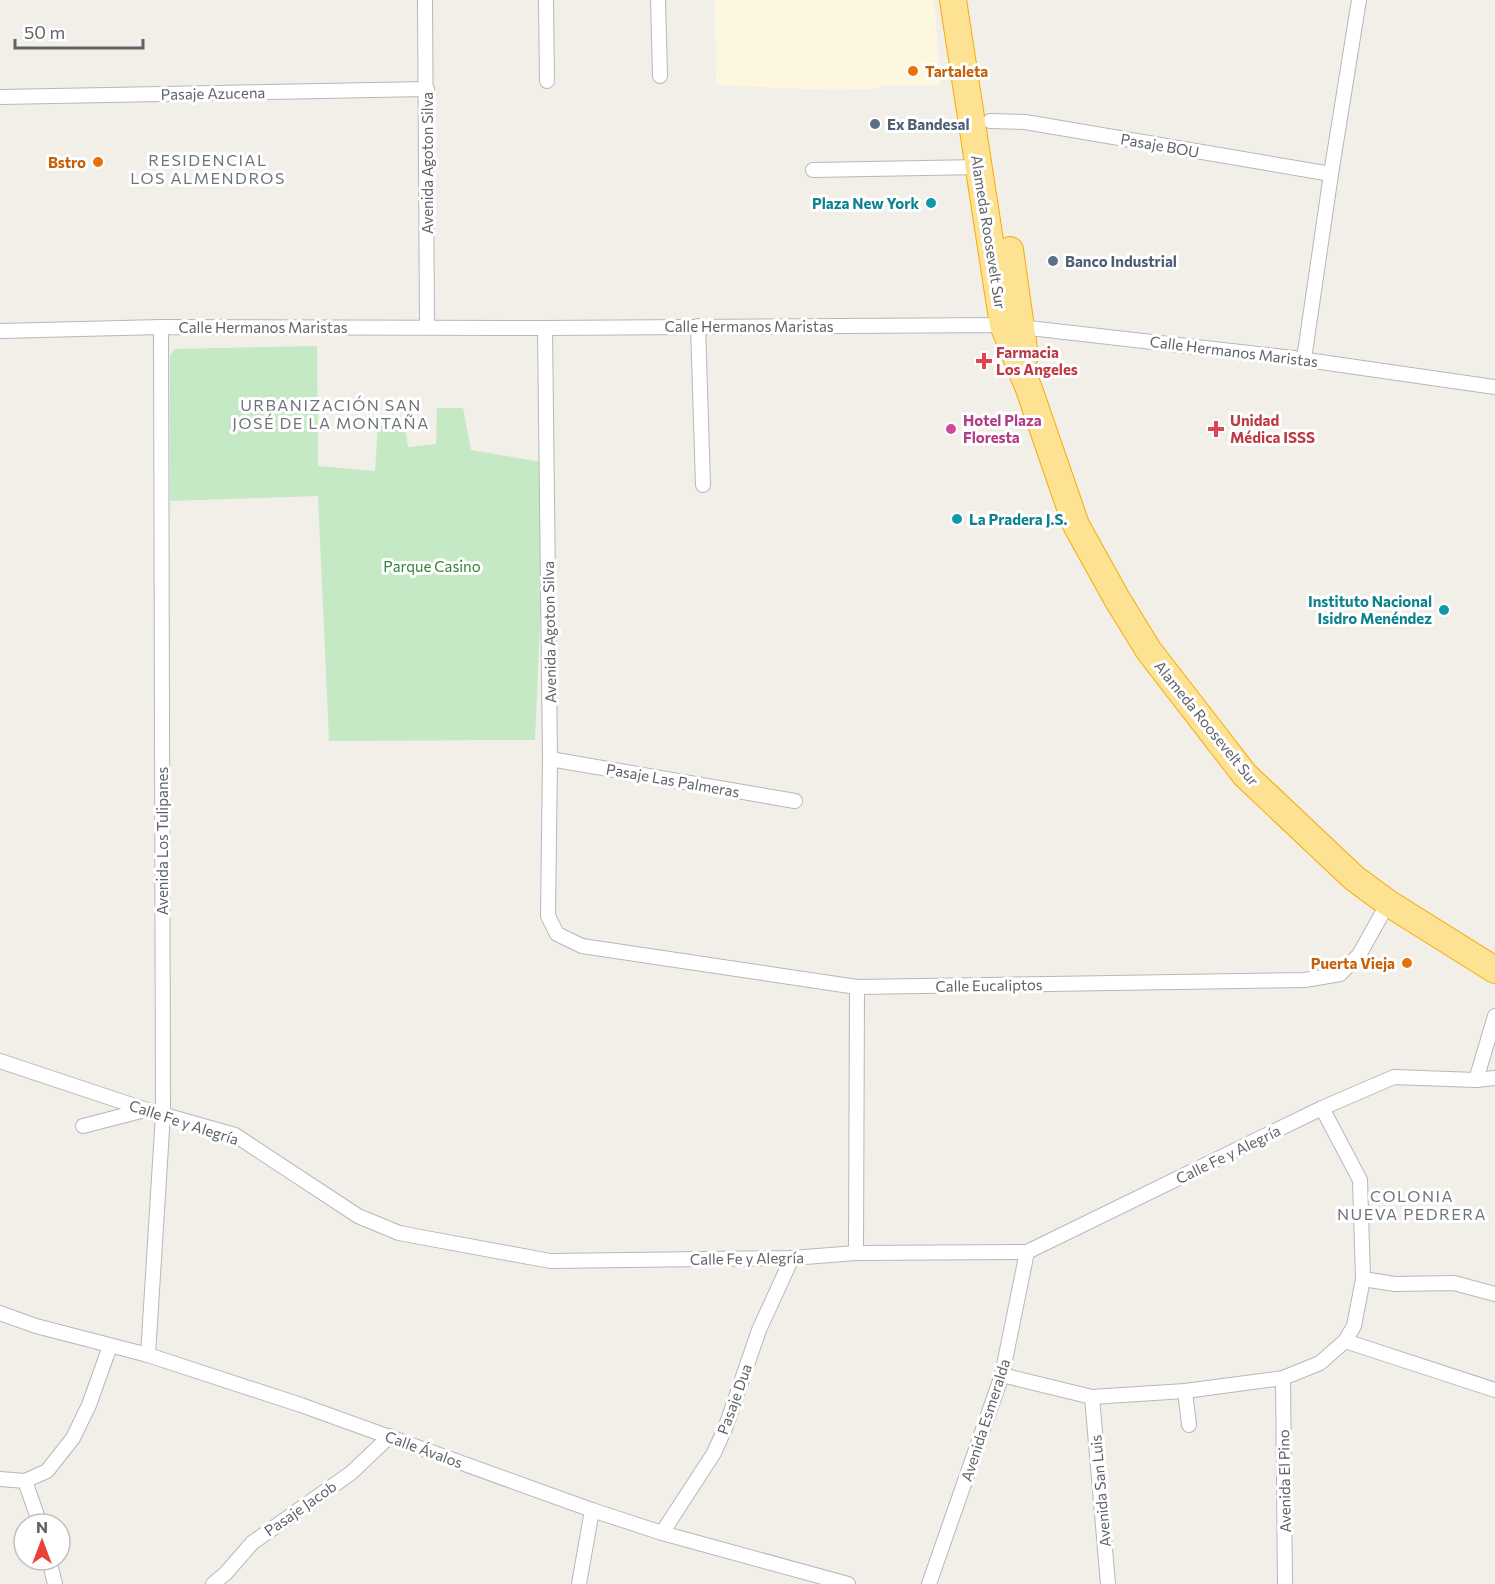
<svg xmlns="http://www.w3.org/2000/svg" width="1495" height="1584" viewBox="0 0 1495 1584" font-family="Commissioner,sans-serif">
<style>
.commercial{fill:#fef7e0}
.green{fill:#c5e8c5}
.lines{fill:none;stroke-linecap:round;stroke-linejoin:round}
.street-casing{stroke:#b5b8bc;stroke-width:16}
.highway-casing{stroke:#f9ab00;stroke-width:28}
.street{stroke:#fff;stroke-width:14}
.highway{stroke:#fde293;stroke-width:26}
.food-dot{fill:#e8710a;stroke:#fff;stroke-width:2}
.service-dot{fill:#5c6f8a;stroke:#fff;stroke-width:2}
.culture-dot{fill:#0f9aa8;stroke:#fff;stroke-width:2}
.health-dot{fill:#e0444e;stroke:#fff;stroke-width:2}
.hotel-dot{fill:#d1479c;stroke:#fff;stroke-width:2}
.labels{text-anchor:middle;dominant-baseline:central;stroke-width:6;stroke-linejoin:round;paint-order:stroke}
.food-label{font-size:15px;font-weight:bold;fill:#c56008;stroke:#fff;text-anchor:end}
.street-label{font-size:15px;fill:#5f6368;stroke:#fff}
.service-label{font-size:15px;font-weight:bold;fill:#4e5e75;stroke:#fff;text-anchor:start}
.culture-label{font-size:15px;font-weight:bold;fill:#0d838f;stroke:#fff;text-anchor:end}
.health-label{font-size:15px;font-weight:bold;fill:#be3a42;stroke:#fff;text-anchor:start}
.hotel-label{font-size:15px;font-weight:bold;fill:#b23c85;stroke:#fff;text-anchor:start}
.park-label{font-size:15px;fill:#348238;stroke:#fff}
.neighbourhood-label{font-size:16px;letter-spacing:1.5px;fill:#70757a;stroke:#fff}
</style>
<rect width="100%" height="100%" fill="#f1efe8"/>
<!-- commercial -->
<polygon class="commercial" points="715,0 933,0 935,8 940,86 888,85 870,89 830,90 716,85"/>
<!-- green -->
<polygon class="green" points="317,346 318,466 375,471 378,426 405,425 408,447 436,444 437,408 463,408 471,450 547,463 535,740 329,741 318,496 170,501 170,355 175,349"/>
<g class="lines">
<defs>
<g id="street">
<polyline points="425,0 427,327"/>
<polyline points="546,0 547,81"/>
<polyline points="658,0 660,76"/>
<polyline points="0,97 427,89"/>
<polyline points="990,121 1025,122 1331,174"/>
<polyline points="813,170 980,167"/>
<polyline points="698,326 703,485"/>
<polyline points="545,328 550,759 548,916 557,934 582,946 857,987 1305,980 1340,974 1359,955 1388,903"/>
<polyline points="0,331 161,327 545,328 1003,325 1293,358 1495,387"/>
<polyline points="1304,359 1331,174 1359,0"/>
<polyline points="550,759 795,801"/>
<polyline points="0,1061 147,1110 235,1135 358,1216 399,1233 550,1261 792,1258 856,1253 1027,1252 1322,1108 1394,1077 1476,1080 1495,1078"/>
<polyline points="1476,1080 1495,1016"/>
<polyline points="83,1126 145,1110"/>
<polyline points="856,1253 857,987"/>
<polyline points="1363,1279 1395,1284 1454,1283 1495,1294"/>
<polyline points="0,1313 36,1326 148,1355 301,1405 592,1510 662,1533 848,1584"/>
<polyline points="1345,1341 1495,1390"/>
<polyline points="148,1355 163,1114 161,327"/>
<polyline points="1002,1375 1092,1397 1185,1391 1283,1378 1320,1363 1345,1341 1354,1326 1363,1279 1360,1180 1322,1108"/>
<polyline points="1283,1378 1285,1584"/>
<polyline points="1185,1391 1189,1425"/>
<polyline points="1092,1397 1108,1584"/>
<polyline points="0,1479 25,1481 40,1524"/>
<polyline points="25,1481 47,1471 73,1438 89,1405 110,1346"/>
<polyline points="662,1533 714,1453 726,1426 759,1330 792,1258"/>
<polyline points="49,1560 55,1584"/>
<polyline points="213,1584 226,1573 252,1543 351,1473 390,1436"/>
<polyline points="579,1584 592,1510"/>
<polyline points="929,1584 1002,1375 1027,1252"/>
</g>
<g id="highway">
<polyline points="953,0 1003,325 1029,389 1076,525 1117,599 1149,651 1245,775 1354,878 1388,903 1495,970"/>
<polyline points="1010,250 1025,356"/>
</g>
</defs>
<!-- street casing -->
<use href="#street" class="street-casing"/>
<!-- highway casing -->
<use href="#highway" class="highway-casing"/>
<!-- street -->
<use href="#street" class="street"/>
<!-- highway -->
<use href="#highway" class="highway"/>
</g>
<!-- markers -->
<g class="food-dot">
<circle cx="913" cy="71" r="6"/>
<circle cx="98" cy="162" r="6"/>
<circle cx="1407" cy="963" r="6"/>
</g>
<g class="service-dot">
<circle cx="875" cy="124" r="6"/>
<circle cx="1053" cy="261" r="6"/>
</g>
<g class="culture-dot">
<circle cx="931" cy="203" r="6"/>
<circle cx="957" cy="519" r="6"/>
<circle cx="1444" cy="610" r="6"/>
</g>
<g class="health-dot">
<path d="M981 352h6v6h6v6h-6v6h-6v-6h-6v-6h6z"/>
<path d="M1213 420h6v6h6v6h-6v6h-6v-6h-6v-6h6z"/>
</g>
<circle class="hotel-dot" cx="951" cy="429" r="6"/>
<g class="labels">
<!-- food labels -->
<g class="food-label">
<text x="925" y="71" text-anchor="start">Tartaleta</text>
<text x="86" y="162">Bstro</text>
<text x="1395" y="963">Puerta Vieja</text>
</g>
<!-- street labels -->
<g class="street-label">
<text transform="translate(213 93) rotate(-1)">Pasaje Azucena</text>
<text transform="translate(1160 145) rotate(10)">Pasaje BOU</text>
<text transform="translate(427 163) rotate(-90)">Avenida Agoton Silva</text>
<text transform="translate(989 232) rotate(81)">Alameda Roosevelt Sur</text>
<text x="749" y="326">Calle Hermanos Maristas</text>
<text x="263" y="327">Calle Hermanos Maristas</text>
<text transform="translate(1234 351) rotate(7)">Calle Hermanos Maristas</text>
<text transform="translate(549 632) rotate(-91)">Avenida Agoton Silva</text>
<text transform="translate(1207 723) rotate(51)">Alameda Roosevelt Sur</text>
<text transform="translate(673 780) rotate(10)">Pasaje Las Palmeras</text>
<text transform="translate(162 841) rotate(-90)">Avenida Los Tulipanes</text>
<text transform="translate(989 985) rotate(-1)">Calle Eucaliptos</text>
<text transform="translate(184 1122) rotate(18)">Calle Fe y Alegría</text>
<text transform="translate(1228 1154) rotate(-26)">Calle Fe y Alegría</text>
<text transform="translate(747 1258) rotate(-1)">Calle Fe y Alegría</text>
<text transform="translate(734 1399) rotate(-70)">Pasaje Dua</text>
<text transform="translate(985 1420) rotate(-72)">Avenida Esmeralda</text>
<text transform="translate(424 1449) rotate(20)">Calle Ávalos</text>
<text transform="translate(1284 1481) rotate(-91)">Avenida El Pino</text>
<text transform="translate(1100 1491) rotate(-95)">Avenida San Luis</text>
<text transform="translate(300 1508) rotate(-35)">Pasaje Jacob</text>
</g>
<!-- service labels -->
<g class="service-label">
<text x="887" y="124">Ex Bandesal</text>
<text x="1065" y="261">Banco Industrial</text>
</g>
<!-- culture labels -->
<g class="culture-label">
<text x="919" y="203">Plaza New York</text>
<text x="969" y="519" text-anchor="start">La Pradera J.S.</text>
<text x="1432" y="601">Instituto Nacional<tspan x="1432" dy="17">Isidro Menéndez</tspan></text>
</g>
<!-- health labels -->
<g class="health-label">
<text x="996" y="352">Farmacia<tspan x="996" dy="17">Los Angeles</tspan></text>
<text x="1230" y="420">Unidad<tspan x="1230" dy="17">Médica ISSS</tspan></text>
</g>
<!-- hotel labels -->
<g class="hotel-label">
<text x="963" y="420">Hotel Plaza<tspan x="963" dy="17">Floresta</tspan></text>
</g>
<!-- park labels -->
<g class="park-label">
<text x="432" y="566">Parque Casino</text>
</g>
<!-- neighbourhood labels -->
<g class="neighbourhood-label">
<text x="208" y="159">RESIDENCIAL<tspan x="208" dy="18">LOS ALMENDROS</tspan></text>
<text x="331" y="404">URBANIZACIÓN SAN<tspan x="331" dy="18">JOSÉ DE LA MONTAÑA</tspan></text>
<text x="1412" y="1195">COLONIA<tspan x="1412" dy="18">NUEVA PEDRERA</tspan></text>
</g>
</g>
<!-- north arrow -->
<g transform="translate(42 1542)"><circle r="28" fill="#ffffff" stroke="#bfc1c3" stroke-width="1.5"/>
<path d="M0-4.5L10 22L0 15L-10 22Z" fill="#ea4335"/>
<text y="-9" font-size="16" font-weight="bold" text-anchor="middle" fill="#5f6368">N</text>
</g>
<!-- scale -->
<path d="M15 39v9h128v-9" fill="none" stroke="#5f6368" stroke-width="3"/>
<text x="24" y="39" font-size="18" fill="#5f6368" stroke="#ffffff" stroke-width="4.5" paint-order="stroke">50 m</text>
</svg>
